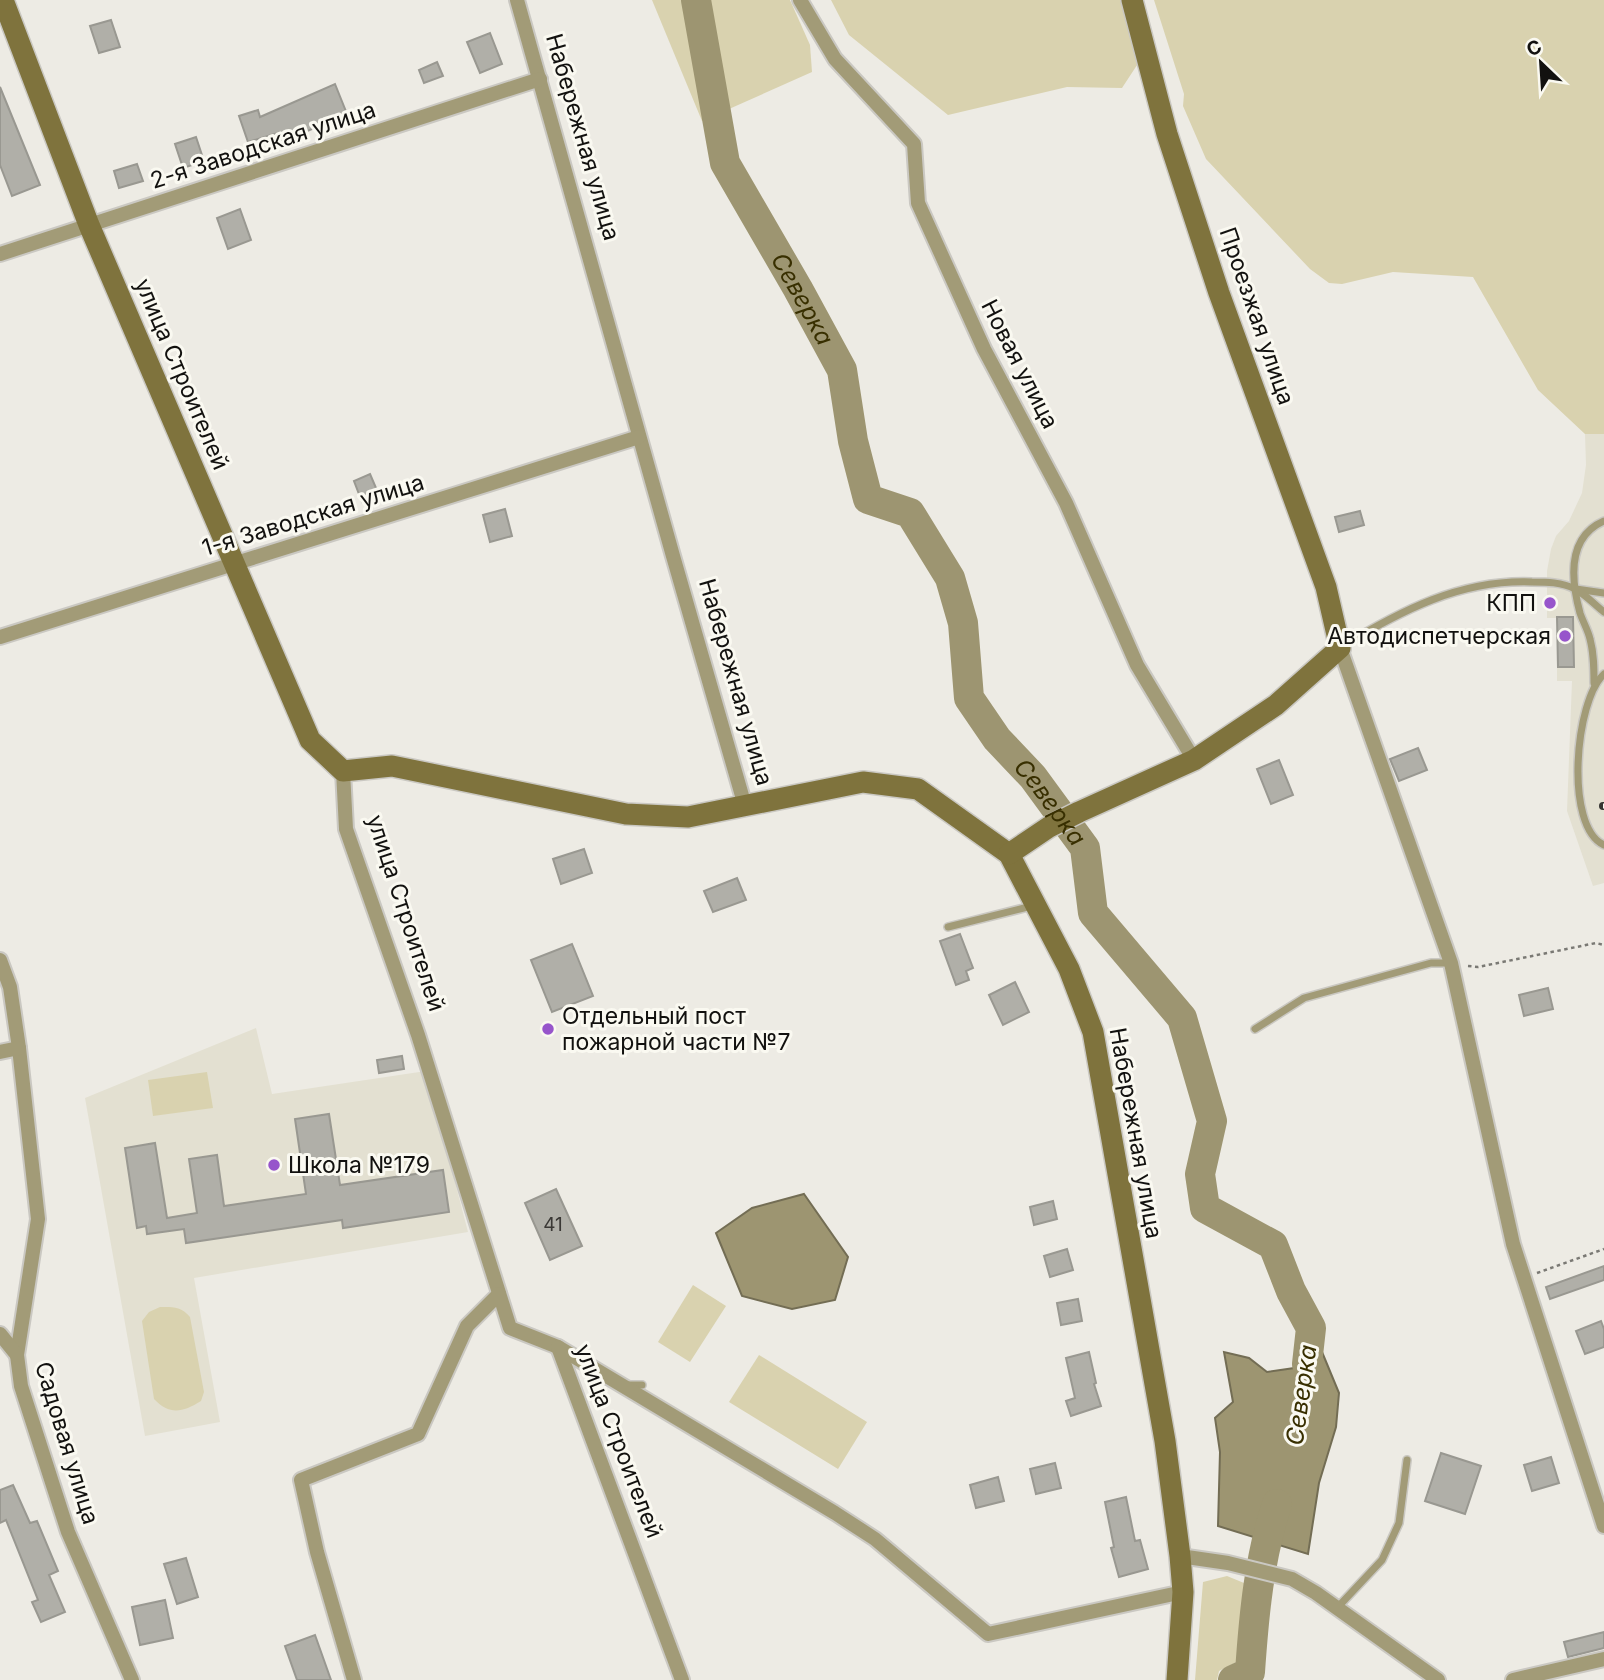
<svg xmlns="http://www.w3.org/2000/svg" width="1604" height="1680" viewBox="0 0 1604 1680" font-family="Inter,sans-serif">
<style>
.built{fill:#e3e0d1}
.green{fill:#d9d2af}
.water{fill:#9d9571;stroke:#736d54;stroke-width:2}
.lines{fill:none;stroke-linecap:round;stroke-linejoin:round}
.river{stroke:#9d9571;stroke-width:30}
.building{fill:#b0afa8;stroke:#999891;stroke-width:2}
.lane-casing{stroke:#cac8c2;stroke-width:10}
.street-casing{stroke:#cac8c2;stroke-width:18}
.secondary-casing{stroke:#cac8c2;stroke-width:24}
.path{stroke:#7a7974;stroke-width:2.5;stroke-dasharray:3.5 3.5;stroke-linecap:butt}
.lane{stroke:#a29b77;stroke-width:7}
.street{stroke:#a29b77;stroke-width:14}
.secondary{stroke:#7f733d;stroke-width:21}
.rail-casing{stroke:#363532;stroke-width:8}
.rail{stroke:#faf9f1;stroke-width:5;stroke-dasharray:16;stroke-linecap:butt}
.poi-dot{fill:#9755cb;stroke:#faf9f1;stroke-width:2.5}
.labels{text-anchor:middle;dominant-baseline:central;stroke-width:6;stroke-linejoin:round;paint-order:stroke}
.number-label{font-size:19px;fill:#3a3835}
.street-label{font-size:23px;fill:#12110f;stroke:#faf9f1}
.poi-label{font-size:23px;fill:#12110f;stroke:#faf9f1;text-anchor:end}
.water-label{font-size:24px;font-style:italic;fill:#382f00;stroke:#faf9f1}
</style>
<rect width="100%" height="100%" fill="#edebe4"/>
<!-- built -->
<g class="built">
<polygon points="1585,434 1604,434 1604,883 1593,886 1567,811 1572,681 1557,681 1557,618 1547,618 1547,571 1551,549 1556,536 1569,521 1582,493 1586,465"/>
<polygon points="256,1028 272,1094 426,1071 468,1232 194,1278 220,1422 145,1436 85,1098"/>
</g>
<!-- green -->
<g class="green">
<polygon points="652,0 790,0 810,45 812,72 702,121"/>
<polygon points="831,0 1124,0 1141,59 1122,88 1067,87 948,115 849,35"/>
<polygon points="1154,0 1604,0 1604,434 1585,434 1538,390 1473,277 1393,272 1342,284 1329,283 1310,269 1206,159 1183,106 1184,94"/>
<polygon points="207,1072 213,1108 153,1116 148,1080"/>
<polygon points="693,1285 726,1306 690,1362 658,1342"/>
<path d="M160,1307C172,1307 181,1306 190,1317L204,1392L201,1401C183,1412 170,1416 154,1399L142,1321L149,1312Z"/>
<polygon points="759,1355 867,1422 838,1469 729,1402"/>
<polygon points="1227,1576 1244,1583 1238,1661 1219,1671 1217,1680 1195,1680 1203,1582"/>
</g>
<!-- water -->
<g class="water">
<polygon points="804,1194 848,1257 835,1300 792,1309 742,1296 716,1233 752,1208"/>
<polygon points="1310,1323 1339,1393 1336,1427 1319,1483 1308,1554 1218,1526 1220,1452 1215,1418 1233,1402 1224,1352 1249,1358 1267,1372 1301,1367"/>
</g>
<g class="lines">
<!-- river -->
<g class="river">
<path id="s1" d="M696,0L725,163L798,289L842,370L853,441L868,499L910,513L950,578L963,623L969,698L997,739L1033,777L1085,848L1093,913L1182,1018L1212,1121L1200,1174L1205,1208L1273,1245L1291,1291L1311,1328L1307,1364"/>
<path d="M1233,1680L1250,1672C1254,1614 1259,1559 1277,1504"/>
</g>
</g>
<!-- building -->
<g class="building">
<polygon points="111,20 120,47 99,53 90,26"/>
<polygon points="490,33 502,64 480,73 467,42"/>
<polygon points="437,62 443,76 424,83 419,70"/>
<polygon points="335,84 347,114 282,142 278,133 248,142 239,116 258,110 260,117"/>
<polygon points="0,87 40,185 12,196 0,165"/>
<polygon points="196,137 204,161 183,168 175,144"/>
<polygon points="137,164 143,181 119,188 114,171"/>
<polygon points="240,209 251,240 228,249 217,218"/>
<polygon points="370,474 379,495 362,502 354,481"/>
<polygon points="505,509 512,536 490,542 483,515"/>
<polygon points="1360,511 1364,525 1339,532 1335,517"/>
<polygon points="1557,617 1573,617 1574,667 1558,667"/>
<polygon points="1418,748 1427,770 1399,781 1390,759"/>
<polygon points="1279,760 1293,795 1271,804 1257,769"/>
<polygon points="584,849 592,873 561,884 553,859"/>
<polygon points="737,878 746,900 713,912 704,891"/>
<polygon points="960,934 973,968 966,971 969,980 956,985 940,941"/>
<polygon points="572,944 593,996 552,1012 531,960"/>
<polygon points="1015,982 1029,1012 1003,1025 989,995"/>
<polygon points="1548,988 1553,1009 1524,1016 1519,995"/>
<polygon points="402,1056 404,1069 379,1073 377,1060"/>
<polygon points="329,1114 340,1185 443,1170 449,1212 343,1228 342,1220 186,1243 184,1229 147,1234 146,1226 137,1228 125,1148 155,1143 167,1218 197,1213 189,1159 217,1155 224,1206 306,1194 295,1119"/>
<polygon points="556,1189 582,1246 550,1260 525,1203"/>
<polygon points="1053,1201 1057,1219 1034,1225 1030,1207"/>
<polygon points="1067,1249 1073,1270 1050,1277 1044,1256"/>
<polygon points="1604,1266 1604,1280 1550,1299 1546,1287"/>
<polygon points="1078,1299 1082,1321 1061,1325 1057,1303"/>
<polygon points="1601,1321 1604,1329 1604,1347 1585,1354 1576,1331"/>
<polygon points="1089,1352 1096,1383 1094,1384 1101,1406 1071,1416 1066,1401 1075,1398 1066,1358"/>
<polygon points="1441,1453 1481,1466 1465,1514 1425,1501"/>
<polygon points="1551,1457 1559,1483 1532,1491 1524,1465"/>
<polygon points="1055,1463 1061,1488 1036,1494 1030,1469"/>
<polygon points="998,1477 1004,1501 976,1508 970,1485"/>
<polygon points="13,1485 30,1523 37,1521 58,1571 49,1575 65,1612 41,1622 32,1602 38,1600 6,1520 0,1523 0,1490"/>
<polygon points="1126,1497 1135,1541 1140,1540 1148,1569 1119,1577 1111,1548 1114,1547 1105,1502"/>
<polygon points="186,1558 198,1597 177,1604 164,1564"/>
<polygon points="165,1600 173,1638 140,1645 132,1607"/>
<polygon points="1604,1632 1604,1648 1568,1657 1564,1642"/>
<polygon points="315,1635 331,1680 297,1680 285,1646"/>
</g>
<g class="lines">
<defs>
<g id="lane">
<polyline points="1576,589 1604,593"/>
<path d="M1341,647C1400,611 1461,579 1532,582C1546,582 1562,582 1575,589C1585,594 1595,605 1604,612"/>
<path d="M1604,674C1575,700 1564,827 1604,845"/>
<path d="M1594,683C1594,668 1594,654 1590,639C1588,630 1583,622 1580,613C1571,580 1567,537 1604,521"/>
<polyline points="948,927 1032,906"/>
<polyline points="1255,1029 1304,998 1431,963 1451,963"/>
<polyline points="625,1385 642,1385"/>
<polyline points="1337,1608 1382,1560 1399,1523 1407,1460"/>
</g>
<g id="street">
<polyline points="517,0 673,556 745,806"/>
<polyline points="800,0 835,59 914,144 918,203 984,349 1066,503 1137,665 1194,760"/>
<polyline points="0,254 540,79"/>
<polyline points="0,637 639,437"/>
<polyline points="1340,648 1451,963 1513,1244 1604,1526"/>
<polyline points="343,771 346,829 418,1035 510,1328 558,1347 835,1513 875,1539 988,1634 1183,1592"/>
<polyline points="0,960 10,987 19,1048 38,1219 17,1355 21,1386 68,1532 132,1680"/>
<polyline points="0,1052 19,1048"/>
<polyline points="0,1334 17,1355"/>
<polyline points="558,1347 682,1680"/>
<polyline points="1180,1556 1228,1563 1292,1579 1316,1593 1438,1680"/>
<polyline points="354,1680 317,1552 301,1480 418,1434 467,1326 499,1294"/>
<polyline points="1513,1680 1604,1659"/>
</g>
<g id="secondary">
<polyline points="3,0 89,225 310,740 343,771 392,766 626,814 688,817 863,782 918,789 1009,854 1069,969 1093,1032 1165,1441 1180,1556 1183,1592 1177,1680"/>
<polyline points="1009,854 1049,827 1079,812 1194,760 1276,705 1340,648 1326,587 1219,293 1167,134 1132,0"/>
</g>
</defs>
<!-- lane casing -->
<use href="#lane" class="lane-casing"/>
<!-- street casing -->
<use href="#street" class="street-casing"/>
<!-- secondary casing -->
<use href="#secondary" class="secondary-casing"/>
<!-- path -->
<g class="path">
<polyline points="1468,966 1478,967 1596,943 1604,945"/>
<polyline points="1537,1273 1604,1249"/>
</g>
<!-- lane -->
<use href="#lane" class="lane"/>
<!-- street -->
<use href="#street" class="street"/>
<!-- secondary -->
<use href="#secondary" class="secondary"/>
<defs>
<polyline id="rail" points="1603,806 1604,806"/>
</defs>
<!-- rail casing -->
<use href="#rail" class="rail-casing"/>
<!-- rail -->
<use href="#rail" class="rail"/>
</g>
<!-- markers -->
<g class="poi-dot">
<circle cx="1550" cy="603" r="7"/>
<circle cx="1565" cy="636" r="7"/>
<circle cx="548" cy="1029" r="7"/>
<circle cx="274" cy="1165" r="7"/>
</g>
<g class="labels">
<!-- number labels -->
<g class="number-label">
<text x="553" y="1224">41</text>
</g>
<!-- street labels -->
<g class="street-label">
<text transform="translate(583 137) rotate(74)">Набережная улица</text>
<text transform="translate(263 145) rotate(-18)">2-я Заводская улица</text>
<text transform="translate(1257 316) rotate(71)">Проезжая улица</text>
<text transform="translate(1020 364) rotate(63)">Новая улица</text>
<text transform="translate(182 374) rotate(67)">улица Строителей</text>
<text transform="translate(313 515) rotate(-17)">1-я Заводская улица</text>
<text transform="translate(736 682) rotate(74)">Набережная улица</text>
<text transform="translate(406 913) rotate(72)">улица Строителей</text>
<text transform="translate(1136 1133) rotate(80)">Набережная улица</text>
<text transform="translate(619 1441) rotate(69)">улица Строителей</text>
<text transform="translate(67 1443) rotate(73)">Садовая улица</text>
</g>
<!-- poi labels -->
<g class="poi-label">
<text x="1536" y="603">КПП</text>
<text x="1551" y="636">Автодиспетчерская</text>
<text x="562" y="1016" text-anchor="start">Отдельный пост<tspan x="562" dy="26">пожарной части №7</tspan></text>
<text x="288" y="1165" text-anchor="start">Школа №179</text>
</g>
<!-- water labels -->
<g class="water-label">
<text stroke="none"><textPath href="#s1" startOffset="322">Северка</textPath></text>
<text stroke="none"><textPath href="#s1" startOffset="910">Северка</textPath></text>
<text transform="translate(1301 1395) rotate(-82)">Северка</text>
</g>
</g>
<!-- north arrow -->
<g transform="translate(1541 63) rotate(335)" stroke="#faf9f1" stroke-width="5" paint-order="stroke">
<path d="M0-5L12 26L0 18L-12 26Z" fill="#12110f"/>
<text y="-10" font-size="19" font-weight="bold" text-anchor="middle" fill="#12110f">С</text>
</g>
</svg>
